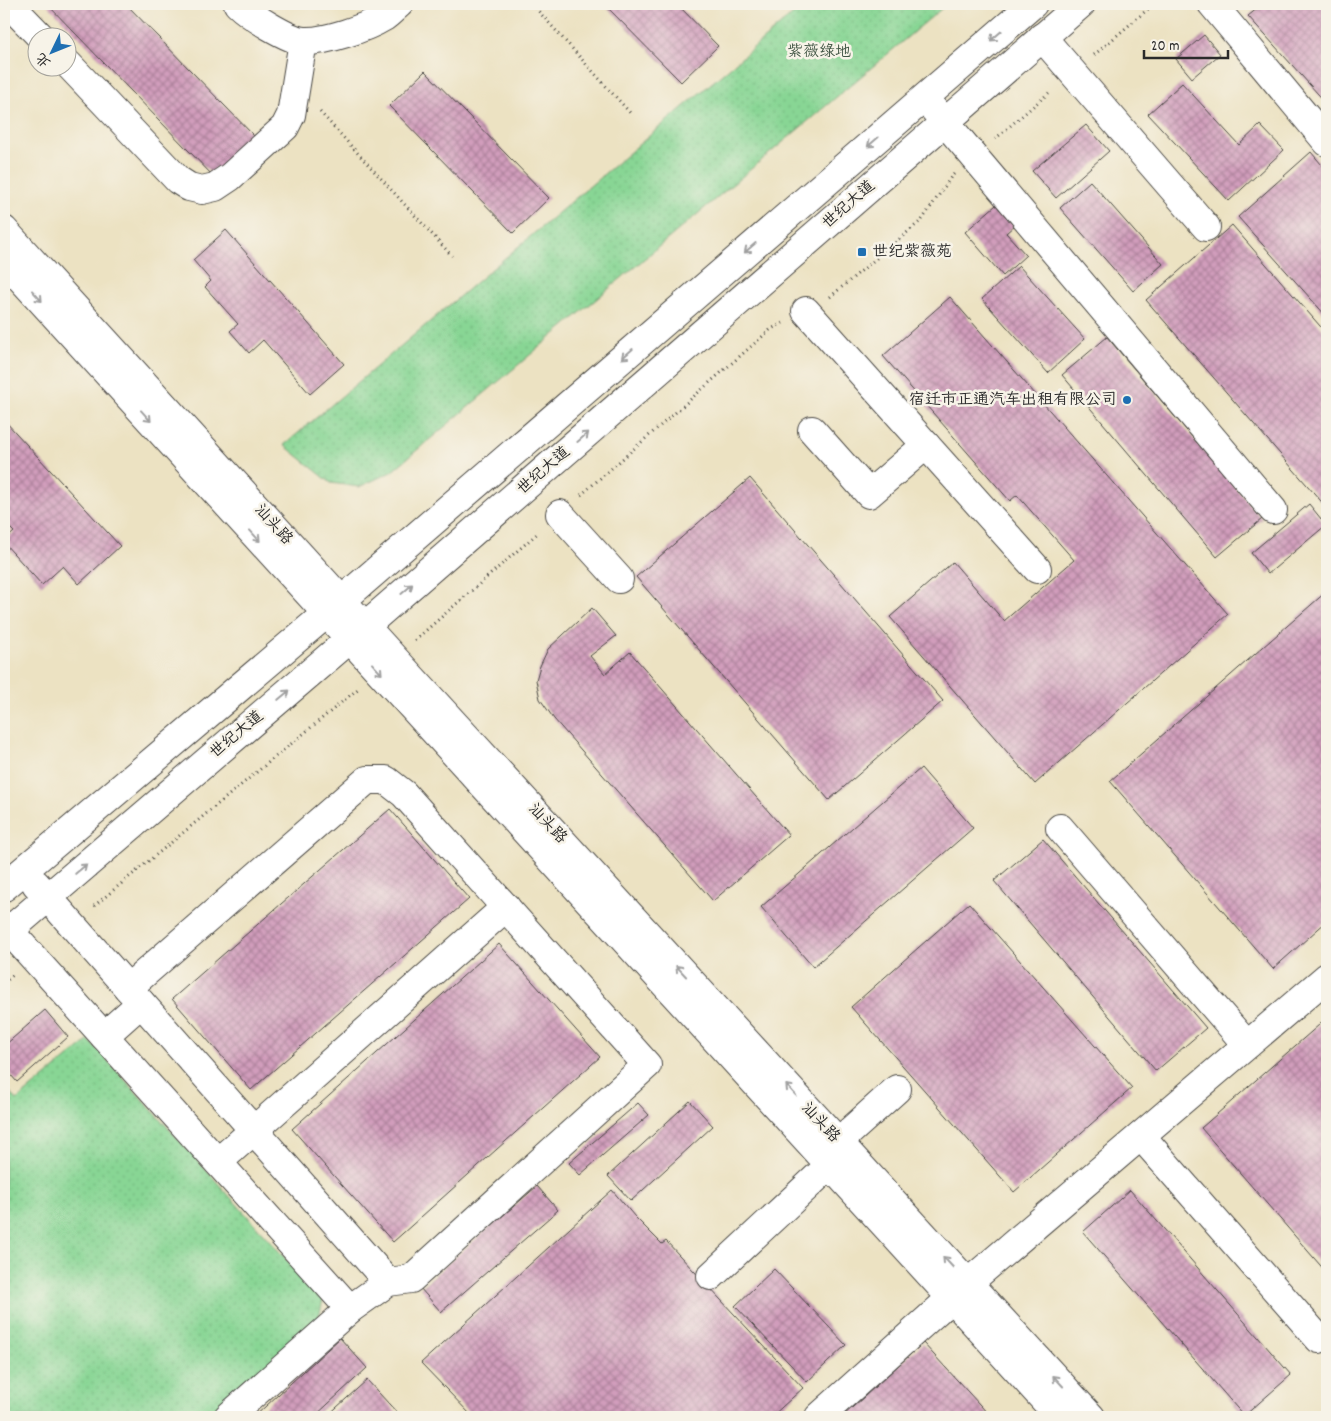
<svg xmlns="http://www.w3.org/2000/svg" width="1331" height="1421" viewBox="0 0 1331 1421" font-family="Dekko,'LXGW WenKai TC',sans-serif">
<style>
.grass{fill:url(#grass-dots);stroke:#5a8060}
.building{fill:url(#building-cross-hatch)}
.lines{fill:none;stroke-linecap:round;stroke-linejoin:round}
.minor-casing{stroke:#484642;stroke-width:30}
.path{stroke:#484642;stroke-width:3;stroke-dasharray:1 4;stroke-linecap:butt}
.minor{stroke:#fff;stroke-width:28}
.oneway{stroke:#a0a0a0}
.poi-dot{fill:#1f6fb2;stroke:#f7f3e8;stroke-width:2}
.labels{text-anchor:middle;dominant-baseline:central;stroke-width:5;stroke-linejoin:round;paint-order:stroke}
.park-label{font-size:16px;fill:#425645;stroke:#f7f3e8}
.street-label{font-size:16px;fill:#2b2b2b;stroke:#f7f3e8}
.poi-label{font-size:16px;fill:#2b2b2b;stroke:#f7f3e8;text-anchor:start}
</style>
<defs>
<pattern id="grass-dots" width="8" height="8" patternUnits="userSpaceOnUse" patternTransform="scale(1.25)"><rect width="8" height="8" fill="#88d694"/><path d="M2 2h.1M6 6h.1" fill="none" stroke="#76b880" stroke-width="1.8" stroke-linecap="round"/></pattern>
<pattern id="building-cross-hatch" width="8" height="8" patternUnits="userSpaceOnUse" patternTransform="scale(1.25)"><rect width="8" height="8" fill="#d19dbc"/><path d="M0 0l8 8M0 8l8-8" fill="none" stroke="#aa8099"/></pattern>
</defs>
<rect width="100%" height="100%" fill="#f7f3e8"/>
<filter id="ink" filterUnits="userSpaceOnUse"><feTurbulence type="fractalNoise" baseFrequency=".02" numOctaves="2"/><feDisplacementMap in="SourceGraphic" scale="10" xChannelSelector="R" yChannelSelector="G"/><feConvolveMatrix kernelMatrix="1 2 1 2 8 2 1 2 1" color-interpolation-filters="sRGB"/></filter>
<filter id="wash" filterUnits="userSpaceOnUse"><feTurbulence type="fractalNoise" baseFrequency=".0096" numOctaves="4" result="noise"/><feDisplacementMap in="SourceGraphic" scale="20" xChannelSelector="R" yChannelSelector="G"/><feGaussianBlur stdDeviation="1.12" result="paint"/><feColorMatrix in="noise" values="0 0 0 0 0 0 0 0 0 0 0 0 0 0 0 0 0 1.4 0 .05"/><feComposite in="paint" operator="in"/></filter>
<g filter="url(#wash)">
<rect width="100%" height="100%" fill="#ece2c2"/>
<!-- grass -->
<g class="grass">
<polygon points="805,4 947,4 391,472 359,487 331,483 284,445"/>
<polygon points="89,1040 323,1300 318,1321 210,1417 4,1417 4,1085 17,1100"/>
</g>
<g id="blocks">
<!-- building -->
<g class="building">
<polygon points="47,4 126,4 256,138 215,178"/>
<polygon points="604,4 677,4 718,46 681,82"/>
<polygon points="1263,4 1327,4 1327,104 1248,16"/>
<polygon points="1204,35 1220,54 1192,78 1176,59"/>
<polygon points="425,71 549,198 513,233 389,106"/>
<polygon points="1182,83 1239,145 1260,125 1284,150 1229,201 1148,114"/>
<polygon points="1086,125 1109,151 1056,198 1032,171"/>
<polygon points="1311,152 1327,171 1327,317 1238,217"/>
<polygon points="1090,181 1163,264 1133,291 1060,208"/>
<polygon points="996,205 1014,226 1006,233 1026,255 1003,276 965,232"/>
<polygon points="1232,225 1327,334 1327,508 1146,300"/>
<polygon points="226,230 344,364 310,394 263,340 249,353 230,331 238,324 205,287 211,281 193,260"/>
<polygon points="1019,266 1085,339 1048,373 982,299"/>
<polygon points="950,297 1228,614 1035,784 890,617 953,562 1004,621 1074,560 1017,495 1010,501 883,356"/>
<polygon points="1107,337 1262,519 1217,557 1062,375"/>
<polygon points="4,420 120,546 79,584 63,566 42,585 4,543 4,541 14,532 4,522"/>
<polygon points="750,478 943,701 829,800 636,577"/>
<polygon points="1309,504 1326,525 1268,574 1251,553"/>
<polygon points="1327,591 1327,921 1273,969 1110,781"/>
<polygon points="592,608 616,636 590,656 605,674 630,652 789,835 713,901 554,719 540,699 536,680 540,666 548,649"/>
<polygon points="921,768 973,828 813,967 761,907"/>
<polygon points="390,809 469,899 251,1090 172,999"/>
<polygon points="1043,839 1206,1028 1156,1071 994,881"/>
<polygon points="969,903 1132,1088 1014,1192 851,1007"/>
<polygon points="499,944 600,1057 393,1242 292,1129"/>
<polygon points="45,1010 68,1037 17,1082 4,1067 4,1046"/>
<polygon points="1327,1018 1327,1273 1201,1128"/>
<polygon points="690,1101 713,1126 631,1201 608,1176"/>
<polygon points="638,1103 649,1115 580,1175 569,1163"/>
<polygon points="537,1186 558,1210 441,1312 420,1288"/>
<polygon points="612,1190 635,1217 662,1244 666,1241 803,1388 771,1417 471,1417 472,1416 421,1363"/>
<polygon points="1130,1190 1291,1375 1244,1416 1083,1232"/>
<polygon points="774,1269 846,1345 807,1382 735,1306"/>
<polygon points="340,1338 367,1368 314,1417 254,1417"/>
<polygon points="923,1343 991,1417 842,1417"/>
<polygon points="367,1380 401,1417 326,1417"/>
</g>
</g>
</g>
<g filter="url(#ink)">
<use href="#blocks" fill-opacity="0" stroke="#484642" stroke-width="1"/>
<g class="lines">
<defs>
<g id="minor">
<polyline points="9,4 42,38"/>
<path d="M238,4C249,15 289,40 304,41C325,42 366,28 384,17C390,13 394,8 399,4"/>
<polyline points="1212,4 1327,142"/>
<polyline points="1042,37 1206,227"/>
<polyline points="68,64 178,180 189,187 202,190 215,187 230,177 285,127 291,115 303,41"/>
<polyline points="933,108 1273,510"/>
<polyline points="4,230 394,658 1091,1417"/>
<polyline points="4,260 1060,1417"/>
<polyline points="806,311 1037,569"/>
<polyline points="812,430 869,494 926,445"/>
<polyline points="560,514 619,579"/>
<polyline points="1060,828 1247,1045"/>
<polyline points="36,884 388,1282"/>
<polyline points="4,887 326,614 1033,4"/>
<polyline points="4,925 350,1309"/>
<polyline points="4,935 365,626 1081,4"/>
<polyline points="128,988 367,780 386,780 404,794 647,1065 411,1279 388,1282 350,1309 228,1417"/>
<polyline points="104,1036 141,1003"/>
<polyline points="1141,1136 1319,1339"/>
<polyline points="825,1154 897,1089"/>
<polyline points="218,1162 506,907"/>
<polyline points="711,1276 830,1165"/>
<polyline points="819,1417 968,1283 1327,977"/>
</g>
</defs>
<!-- minor casing -->
<use href="#minor" class="minor-casing"/>
<!-- path -->
<g class="path">
<polyline points="532,4 632,115"/>
<polyline points="1094,55 1154,4"/>
<polyline points="320,112 452,256"/>
<polyline points="995,139 1051,91"/>
<polyline points="830,297 922,220 951,177 954,174"/>
<polyline points="581,495 771,329 783,323"/>
<polyline points="415,640 539,532"/>
<polyline points="94,906 359,688"/>
<polyline points="4,983 13,975"/>
</g>
<!-- minor -->
<use href="#minor" class="minor"/>
</g>
<!-- one-way arrows -->
<defs><path id="oneway-shaft" d="M-6 0H5M1.5-3L5.5 0L1.5 3" fill="none" stroke-width="1.6" stroke-linecap="round" stroke-linejoin="round" transform="scale(1.25)"/></defs>
<g class="oneway">
<use href="#oneway-shaft" transform="translate(996 36) rotate(139)"/>
<use href="#oneway-shaft" transform="translate(873 142) rotate(139)"/>
<use href="#oneway-shaft" transform="translate(750 248) rotate(139)"/>
<use href="#oneway-shaft" transform="translate(37 296) rotate(48)"/>
<use href="#oneway-shaft" transform="translate(627 354) rotate(139)"/>
<use href="#oneway-shaft" transform="translate(146 416) rotate(48)"/>
<use href="#oneway-shaft" transform="translate(583 437) rotate(-41)"/>
<use href="#oneway-shaft" transform="translate(255 536) rotate(48)"/>
<use href="#oneway-shaft" transform="translate(407 589) rotate(-41)"/>
<use href="#oneway-shaft" transform="translate(377 669) rotate(48)"/>
<use href="#oneway-shaft" transform="translate(284 695) rotate(-40)"/>
<use href="#oneway-shaft" transform="translate(81 869) rotate(-40)"/>
<use href="#oneway-shaft" transform="translate(681 971) rotate(-133)"/>
<use href="#oneway-shaft" transform="translate(791 1090) rotate(-133)"/>
<use href="#oneway-shaft" transform="translate(948 1262) rotate(-133)"/>
<use href="#oneway-shaft" transform="translate(1058 1381) rotate(-133)"/>
</g>
</g>
<!-- markers -->
<g class="poi-dot">
<rect x="857" y="247" width="10" height="10" rx="2.5"/>
<circle cx="1127" cy="400" r="5"/>
</g>
<g class="labels">
<!-- park labels -->
<g class="park-label">
<text x="819" y="52">紫薇绿地</text>
</g>
<!-- street labels -->
<g class="street-label">
<text transform="translate(849 205) rotate(-41)">世纪大道</text>
<text transform="translate(544 471) rotate(-41)">世纪大道</text>
<text transform="translate(273 525) rotate(48)">汕头路</text>
<text transform="translate(237 735) rotate(-40)">世纪大道</text>
<text transform="translate(547 824) rotate(47)">汕头路</text>
<text transform="translate(820 1123) rotate(47)">汕头路</text>
</g>
<!-- poi labels -->
<g class="poi-label">
<text x="872" y="252">世纪紫薇苑</text>
<text x="1117" y="400" text-anchor="end">宿迁市正通汽车出租有限公司</text>
</g>
</g>
<!-- margin -->
<rect width="1331" height="1421" fill="none" stroke="#f7f3e8" stroke-width="20"/>
<!-- north arrow -->
<g transform="translate(52 52) rotate(227)"><circle r="24" fill="#f7f3e8" stroke="#a5a39c"/>
<path d="M0-4L9 19L0 12L-9 19Z" fill="#1f6fb2"/>
<text y="-8" font-size="14" font-weight="bold" text-anchor="middle" fill="#2b2b2b">北</text>
</g>
<!-- scale -->
<path d="M1144 50v8h84v-8" fill="none" stroke="#2b2b2b" stroke-width="2.5"/>
<text x="1151" y="50" font-size="15" fill="#2b2b2b" stroke="#f7f3e8" stroke-width="4" paint-order="stroke">20 m</text>
</svg>
